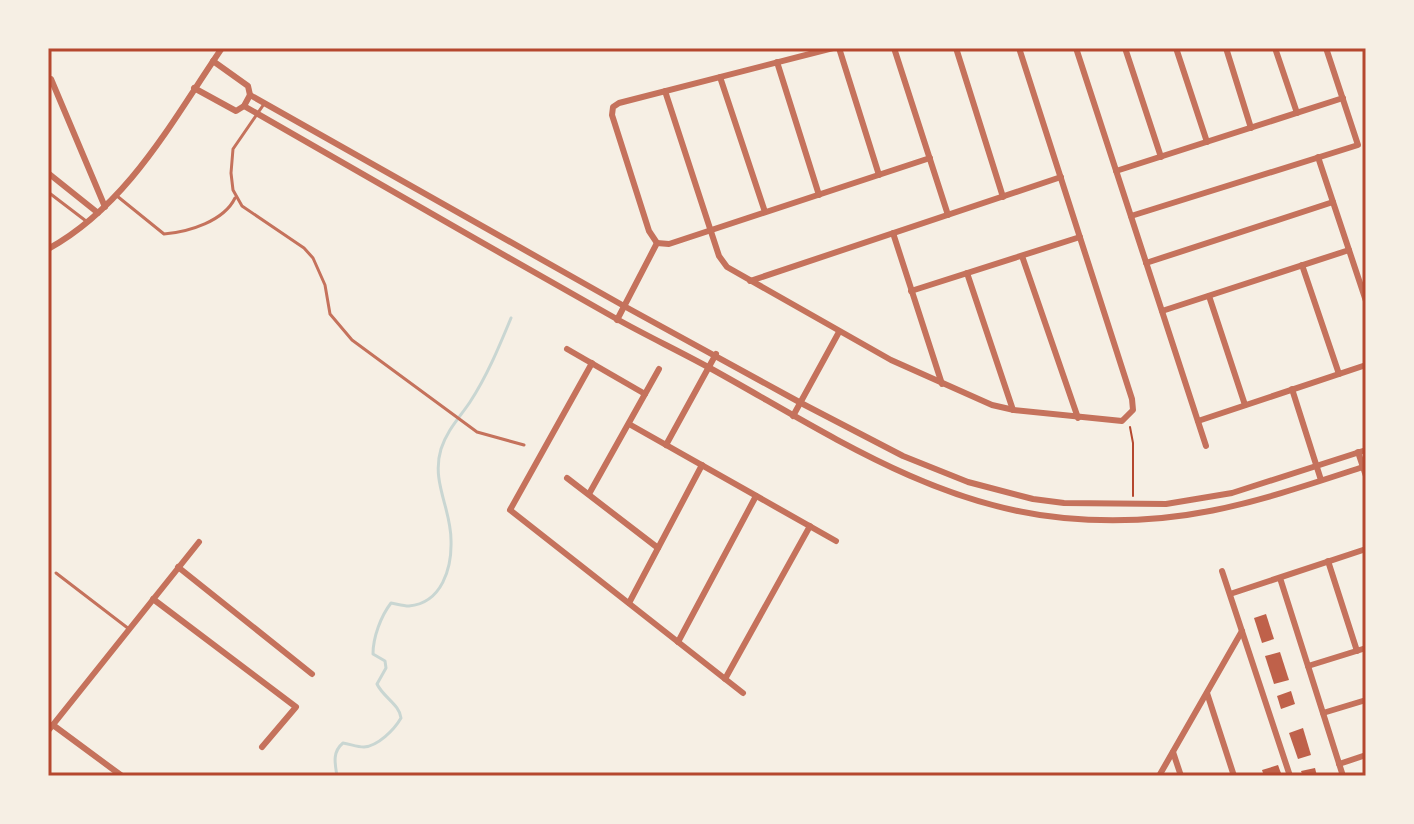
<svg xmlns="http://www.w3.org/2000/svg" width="1414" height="824" viewBox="0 0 1414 824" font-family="Montserrat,sans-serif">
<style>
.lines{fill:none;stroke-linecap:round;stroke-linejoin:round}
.stream{stroke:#c9d6d2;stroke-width:3}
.building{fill:#bf614a}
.path{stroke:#b5482f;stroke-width:2}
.service{stroke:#c5725c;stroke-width:3}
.minor{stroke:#c5725c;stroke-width:6}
.neatline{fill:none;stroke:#b5482f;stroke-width:3}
</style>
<rect width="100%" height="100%" fill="#f6efe4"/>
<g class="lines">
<!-- stream -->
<path class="stream" d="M337,776C335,764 332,752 343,743C350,744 357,747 364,747C378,746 394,730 401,718C400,705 383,697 377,684L386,668L385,661L373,654C373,637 381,616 391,603C397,604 403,606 409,606C442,603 452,568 451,540C451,508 431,482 441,449C447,430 460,417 470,402C487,376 499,347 511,318"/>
</g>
<!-- building -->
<g class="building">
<polygon points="1266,614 1274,639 1262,643 1254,618"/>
<polygon points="1280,652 1289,680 1274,684 1265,656"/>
<polygon points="1291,691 1295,704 1281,709 1277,696"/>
<polygon points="1303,728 1311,755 1298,759 1289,733"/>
<polygon points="1278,765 1282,776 1264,776 1262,770"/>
<polygon points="1315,768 1317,776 1303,776 1301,771"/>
</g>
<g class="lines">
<!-- path -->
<polyline class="path" points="1130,427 1133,443 1133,496"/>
<!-- service -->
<g class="service">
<polyline points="264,104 233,149 231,173 233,190 242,206 304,248 313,258 325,285 330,314 352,340 477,432 524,445"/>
<polyline points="48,192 86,221"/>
<path d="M117,196L164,234C189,232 224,221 235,198"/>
<polyline points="56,573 129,629"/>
</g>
<!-- minor -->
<g class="minor">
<polyline points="839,48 879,175"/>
<polyline points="894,48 948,215"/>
<polyline points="956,48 1003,197"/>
<polyline points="1076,48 1206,446"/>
<polyline points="1125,48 1161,157"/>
<polyline points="1176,48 1207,142"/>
<polyline points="1226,48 1251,128"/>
<polyline points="1275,48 1297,113"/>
<polyline points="213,61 248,86 250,95 624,306 801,403 903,456 968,482 1033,499 1064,503 1166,504 1232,493 1366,450"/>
<polyline points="777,62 819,195"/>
<polyline points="720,77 765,212"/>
<polyline points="51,79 105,207"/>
<polyline points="194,88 236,111 244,106 250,95"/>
<polyline points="665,91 719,256 727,267 891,360 992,405 1014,410 1122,421 1133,410 1132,399 1019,48"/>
<path d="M244,106C367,177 491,248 615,318C645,335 677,350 708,367C821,429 932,506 1064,518C1180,529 1259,501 1366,466"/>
<polyline points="1318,157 1366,301"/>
<polyline points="1116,171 1343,98"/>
<polyline points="48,173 98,213"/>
<polyline points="1131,216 1358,145 1326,48"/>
<polyline points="893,233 942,384"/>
<polyline points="657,243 649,231 612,115 613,107 619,103 833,48"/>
<polyline points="657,243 669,244 930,158"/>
<path d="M48,249C128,205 172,121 222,48"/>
<polyline points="1022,256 1078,418"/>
<polyline points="1146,263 1333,202"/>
<polyline points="1302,265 1339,374"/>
<polyline points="967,273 1013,410"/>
<polyline points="750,281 1061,177"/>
<polyline points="911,291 1080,237"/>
<polyline points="1209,296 1245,405"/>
<polyline points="1162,311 1349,250"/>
<polyline points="617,320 657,243"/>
<polyline points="567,349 645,394"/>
<polyline points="592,363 510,510 743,693"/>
<polyline points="1292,389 1321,480"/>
<polyline points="793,416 839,332"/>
<polyline points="1198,421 1366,365"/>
<polyline points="629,424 836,541"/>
<polyline points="666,445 716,354"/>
<polyline points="1358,452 1366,476"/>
<polyline points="567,478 658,548"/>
<polyline points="589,494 659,369"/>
<polyline points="1328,561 1357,651"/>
<polyline points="178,567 312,674"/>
<polyline points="1222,571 1290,776"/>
<polyline points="1280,578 1343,776"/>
<polyline points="1230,594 1366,549"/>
<polyline points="153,599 296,707 262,747"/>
<polyline points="629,603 702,465"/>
<polyline points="678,642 756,496"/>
<polyline points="1308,666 1366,648"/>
<polyline points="725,679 810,526"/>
<polyline points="1207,693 1234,776"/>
<polyline points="1323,713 1366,700"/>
<polyline points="53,725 122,776"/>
<polyline points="48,731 199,542"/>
<polyline points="1173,752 1181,776"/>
<polyline points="1339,764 1366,755"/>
<polyline points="1159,776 1242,631"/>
</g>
</g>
<!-- border -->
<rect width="1414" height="824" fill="none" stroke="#f6efe4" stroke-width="100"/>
<rect x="50" y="50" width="1314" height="724" class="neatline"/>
</svg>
